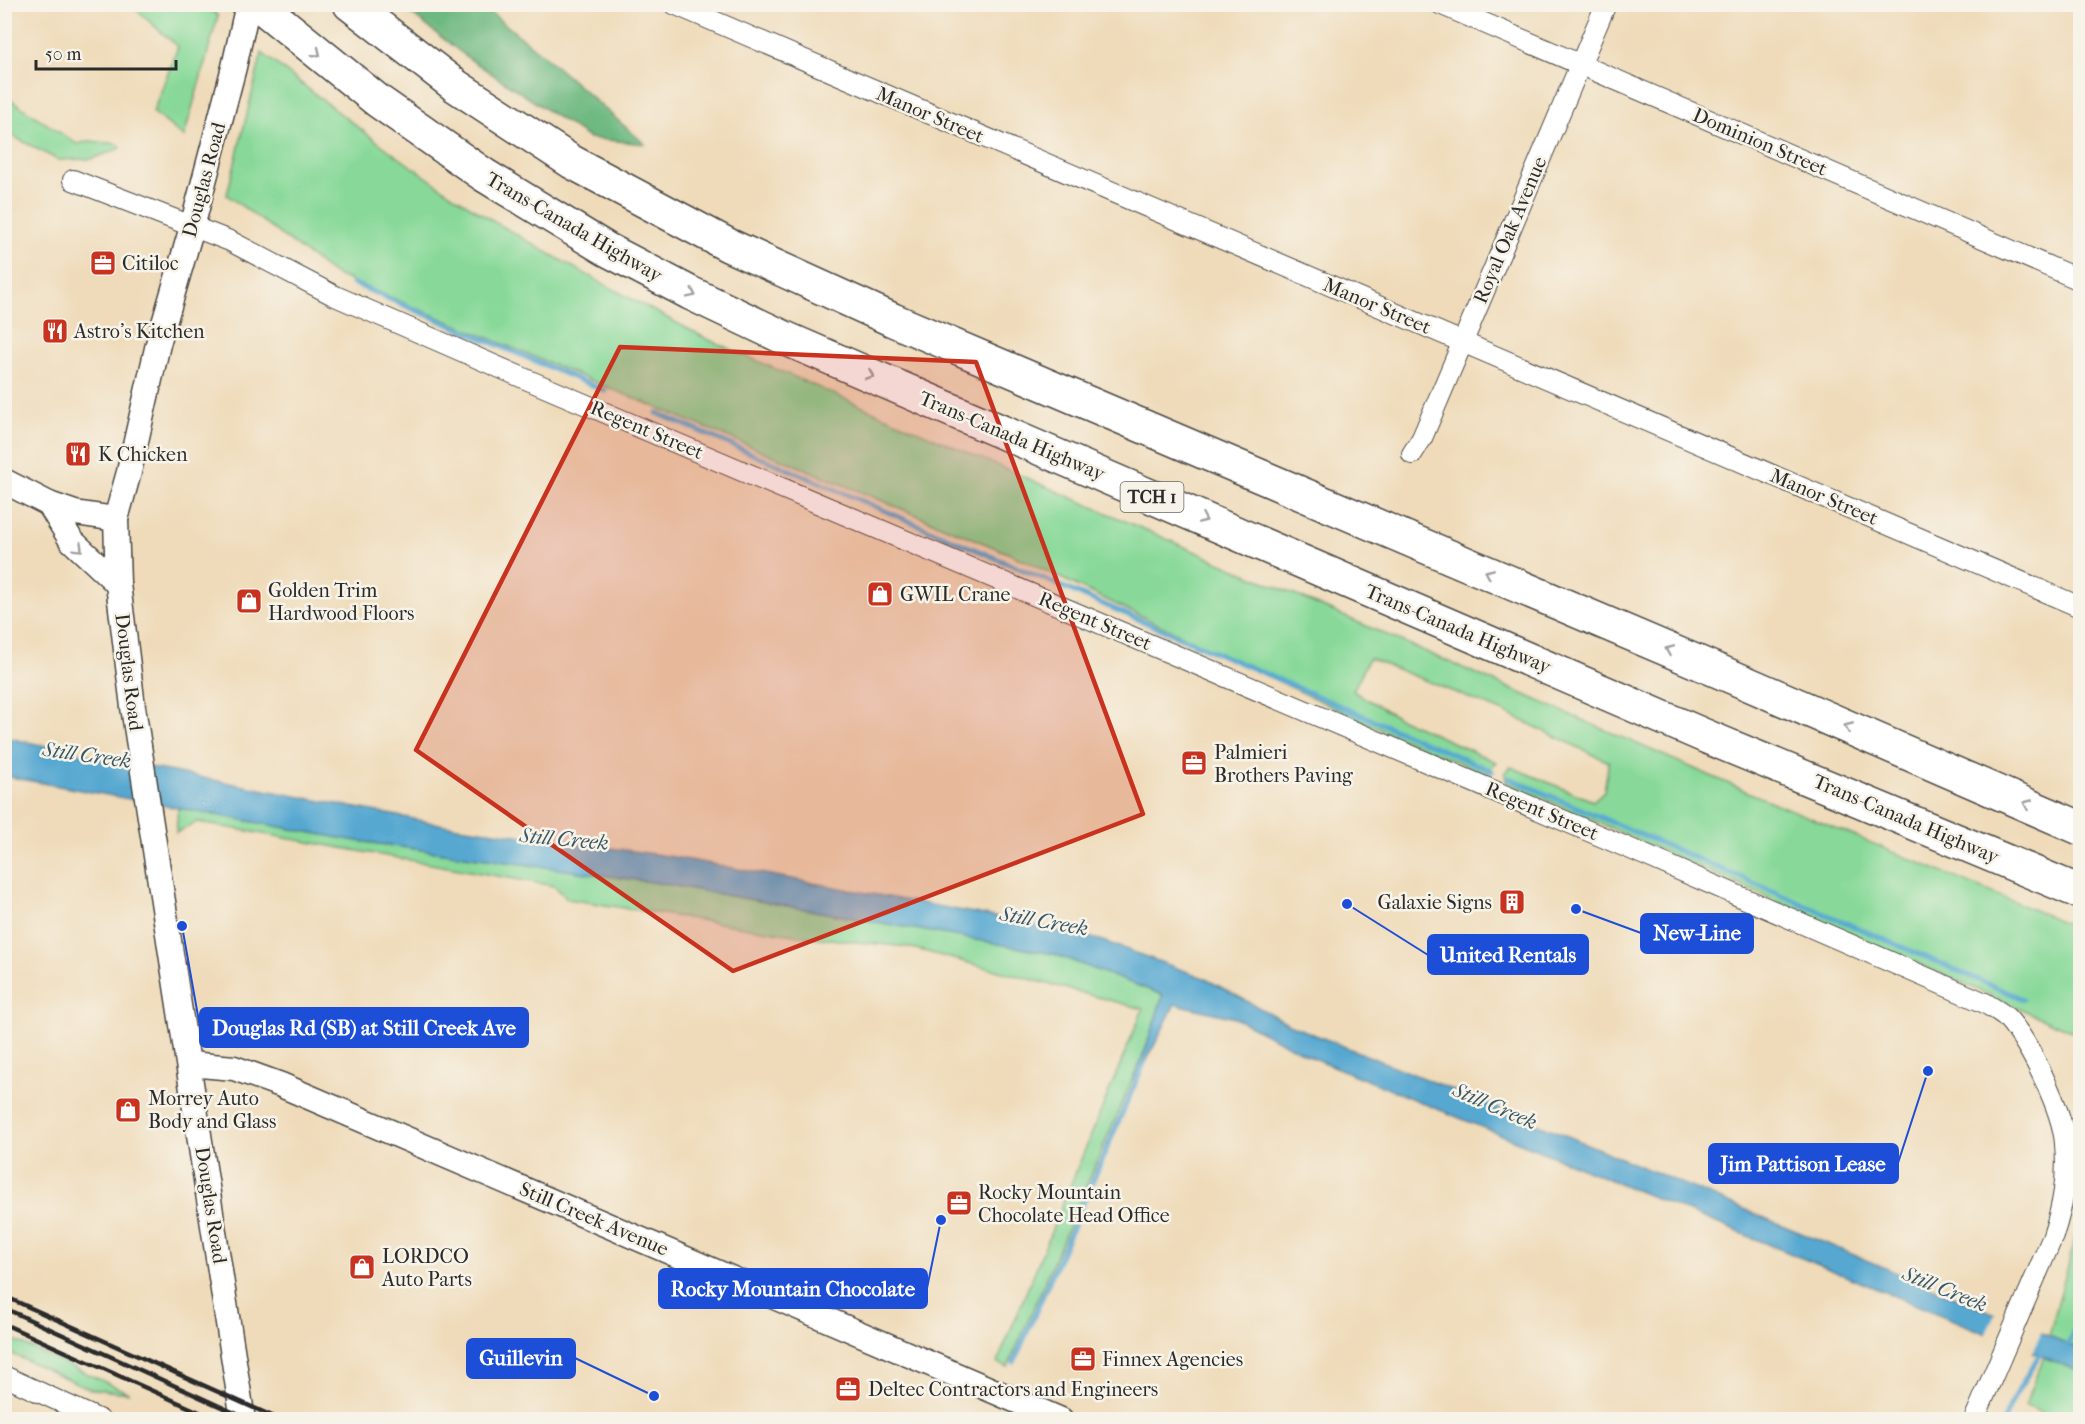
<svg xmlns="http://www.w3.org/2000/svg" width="2085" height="1424" viewBox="0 0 2085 1424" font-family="'IM FELL French Canon',serif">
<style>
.green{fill:#88d999;stroke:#5a8262;stroke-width:1.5}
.forest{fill:#6eb981;stroke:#4c7256;stroke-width:1.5}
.water{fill:#56a8d1;stroke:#406a7e;stroke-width:1.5}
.pier{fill:#efdbba}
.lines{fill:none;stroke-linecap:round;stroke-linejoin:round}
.stream{stroke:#56a8d1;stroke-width:5}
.minor-casing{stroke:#484540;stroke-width:22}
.tertiary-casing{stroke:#484540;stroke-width:27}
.motorway-casing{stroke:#484540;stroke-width:36}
.minor{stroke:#fff;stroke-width:20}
.tertiary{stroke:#fff;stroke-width:24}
.motorway{stroke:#fff;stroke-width:33}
.rail{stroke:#2b2b2b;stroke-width:4.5}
.oneway{stroke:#a0a0a0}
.marked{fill:#c8321e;fill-opacity:0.2;stroke:#c8321e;stroke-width:4.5;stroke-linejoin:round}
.labels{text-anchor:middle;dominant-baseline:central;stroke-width:5;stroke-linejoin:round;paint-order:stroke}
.shield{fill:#f7f3e8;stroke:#686764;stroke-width:1.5}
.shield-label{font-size:18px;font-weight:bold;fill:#2b2b2b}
.street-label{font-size:20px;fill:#2b2b2b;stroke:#f7f3e8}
.poi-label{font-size:20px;fill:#2b2b2b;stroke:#f7f3e8;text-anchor:start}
.water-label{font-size:21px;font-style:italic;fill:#3a5765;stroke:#f7f3e8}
.leader{fill:none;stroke:#1d4ed8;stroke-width:2}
.callout-dot{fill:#1d4ed8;stroke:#f7f3e8;stroke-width:2}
.callout{fill:#1d4ed8;stroke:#1d4ed8;stroke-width:2}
.callout-label{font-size:21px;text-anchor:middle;font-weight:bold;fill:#fff}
</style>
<rect width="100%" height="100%" fill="#f7f3e8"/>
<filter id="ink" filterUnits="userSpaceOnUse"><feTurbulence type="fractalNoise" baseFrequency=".0167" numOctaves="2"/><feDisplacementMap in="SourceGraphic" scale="12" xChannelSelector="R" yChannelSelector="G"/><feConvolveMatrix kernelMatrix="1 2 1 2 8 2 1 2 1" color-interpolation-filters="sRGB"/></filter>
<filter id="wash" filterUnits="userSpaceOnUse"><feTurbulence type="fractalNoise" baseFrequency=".008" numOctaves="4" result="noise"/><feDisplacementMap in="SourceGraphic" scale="24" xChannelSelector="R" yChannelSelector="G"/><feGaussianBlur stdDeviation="1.35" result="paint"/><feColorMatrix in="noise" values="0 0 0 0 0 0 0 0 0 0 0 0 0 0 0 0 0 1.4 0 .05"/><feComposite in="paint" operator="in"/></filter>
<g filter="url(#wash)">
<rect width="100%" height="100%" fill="#efdbba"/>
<!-- green -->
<g class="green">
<polygon points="131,5 207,5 218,16 184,137 153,112 178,47"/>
<path d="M262,53C333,108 403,164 479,212C553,258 630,298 707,339L1750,793L2080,929V1035L1506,782L1505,773L1511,767L1593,801L1604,791L1609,762L1504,712L1369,658L1353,691L1399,718L1496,762L1486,774L1379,729L1008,553L334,274L227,195Z"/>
<polygon points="5,96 77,144 90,141 118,144 121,148 92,159 58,160 5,132"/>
<polygon points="178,808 351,840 658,883 1054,954 1163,995 1146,1048 1008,1367 997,1363 1143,1009 908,947 800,936 568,899 554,886 197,822 176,833"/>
<polygon points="2080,1221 2080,1349 2049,1336"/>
<polygon points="5,1336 129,1393 90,1389 5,1351"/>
<polygon points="2044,1357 2080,1372 2080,1419 2058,1419 2024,1405"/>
</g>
<!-- forest -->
<polygon class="forest" points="400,5 481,5 542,54 645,144 589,138 468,58"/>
<!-- water -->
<polygon class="water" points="4,737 101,758 444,825 668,856 1006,919 1100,940 1204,978 1293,1026 1558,1132 2080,1349 2080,1372 1313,1058 1235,1018 1175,1004 1145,1064 1132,1081 1146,1048 1163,995 1054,954 658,883 351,840 5,776"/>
<!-- pier -->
<polygon class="pier" points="1996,1311 2042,1330 2031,1355 1985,1336"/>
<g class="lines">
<!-- stream -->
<g class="stream">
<polyline points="352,283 605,391"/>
<polyline points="657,413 1492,771"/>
<polyline points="1509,778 2023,999"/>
<polyline points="2066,1348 2080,1317"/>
<polyline points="1014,1362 1144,1063"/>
<polyline points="2004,1420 2012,1401 2042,1350"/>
</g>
</g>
</g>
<g filter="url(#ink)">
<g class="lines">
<defs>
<g id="minor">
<polyline points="674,4 2080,607"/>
<polyline points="1440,4 2080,280"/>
<path d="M73,180L230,241L333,295L521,377L1633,850L1985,1003C1992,1008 2002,1012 2008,1019C2030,1044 2063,1111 2065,1144C2068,1178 2063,1205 2053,1236L1974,1420"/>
<polyline points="1412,454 1422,438 1606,4"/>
<polyline points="4,1376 100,1420"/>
</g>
<g id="tertiary">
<polyline points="4,481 49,504 75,513 116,519"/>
<polyline points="49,504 71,540 118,584"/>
<polyline points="189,1064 234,1068 281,1085 1061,1420"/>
<polyline points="243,1420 133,707 118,584 116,519 129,472 158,344 192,227 234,67 248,4"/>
</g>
<g id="motorway">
<polyline points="258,4 378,101 484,175 606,249 690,293 787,339 1705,736 2080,892"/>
<polyline points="350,4 456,86 572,162 728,245 893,320 1730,676 2080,828"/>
</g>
</defs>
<!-- minor casing -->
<use href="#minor" class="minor-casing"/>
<!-- tertiary casing -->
<use href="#tertiary" class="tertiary-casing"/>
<!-- motorway casing -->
<use href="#motorway" class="motorway-casing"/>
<!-- minor -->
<use href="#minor" class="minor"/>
<!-- tertiary -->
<use href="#tertiary" class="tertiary"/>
<!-- motorway -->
<use href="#motorway" class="motorway"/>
<!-- rail -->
<g class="rail">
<polyline points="4,1296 281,1420"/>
<polyline points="4,1308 250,1420"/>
<polyline points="4,1324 217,1420"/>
</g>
</g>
<!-- one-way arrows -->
<defs><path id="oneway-chevron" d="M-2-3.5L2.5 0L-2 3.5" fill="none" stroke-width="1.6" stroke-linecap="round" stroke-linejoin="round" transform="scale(1.5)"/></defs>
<g class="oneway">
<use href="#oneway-chevron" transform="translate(317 53) rotate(39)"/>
<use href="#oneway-chevron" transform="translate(692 294) rotate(26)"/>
<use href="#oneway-chevron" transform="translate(870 375) rotate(23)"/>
<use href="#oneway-chevron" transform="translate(1203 519) rotate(23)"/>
<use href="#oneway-chevron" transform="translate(79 548) rotate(44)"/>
<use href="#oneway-chevron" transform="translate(1489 573) rotate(-157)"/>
<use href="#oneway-chevron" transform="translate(1669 650) rotate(-157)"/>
<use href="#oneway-chevron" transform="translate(1848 727) rotate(-157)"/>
<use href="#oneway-chevron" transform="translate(2027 804) rotate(-157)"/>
</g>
</g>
<!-- marked area -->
<path class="marked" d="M620,347L976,362L1143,814L733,971L416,750Z"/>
<!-- icons -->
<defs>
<symbol id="office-square" viewBox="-11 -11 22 22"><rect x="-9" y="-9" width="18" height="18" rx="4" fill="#c8321e" stroke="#f7f3e8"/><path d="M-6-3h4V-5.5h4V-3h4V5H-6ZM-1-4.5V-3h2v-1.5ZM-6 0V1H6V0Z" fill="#fff"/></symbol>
<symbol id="restaurant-square" viewBox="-11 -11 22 22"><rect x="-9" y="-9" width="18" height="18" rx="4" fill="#c8321e" stroke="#f7f3e8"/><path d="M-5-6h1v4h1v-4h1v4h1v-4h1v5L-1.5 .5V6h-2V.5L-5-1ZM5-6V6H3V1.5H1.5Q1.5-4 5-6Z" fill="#fff"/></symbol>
<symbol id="shop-square" viewBox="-11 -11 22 22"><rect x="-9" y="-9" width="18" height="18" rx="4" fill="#c8321e" stroke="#f7f3e8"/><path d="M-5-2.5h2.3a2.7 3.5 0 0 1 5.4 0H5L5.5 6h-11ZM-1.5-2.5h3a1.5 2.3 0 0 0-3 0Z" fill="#fff"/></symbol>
<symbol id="building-square" viewBox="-11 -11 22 22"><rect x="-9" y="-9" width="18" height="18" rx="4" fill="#c8321e" stroke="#f7f3e8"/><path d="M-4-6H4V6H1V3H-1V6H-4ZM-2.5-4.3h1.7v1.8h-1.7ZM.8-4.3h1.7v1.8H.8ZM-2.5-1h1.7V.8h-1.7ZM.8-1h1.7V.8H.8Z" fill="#fff"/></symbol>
</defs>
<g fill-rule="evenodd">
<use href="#office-square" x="88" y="248" width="30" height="30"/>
<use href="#restaurant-square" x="40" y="316" width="30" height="30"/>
<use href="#restaurant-square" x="63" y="439" width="30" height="30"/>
<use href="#shop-square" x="865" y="579" width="30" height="30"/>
<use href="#shop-square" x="234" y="586" width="30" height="30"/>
<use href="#office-square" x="1179" y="748" width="30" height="30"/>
<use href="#building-square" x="1497" y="887" width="30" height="30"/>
<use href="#shop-square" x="113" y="1095" width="30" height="30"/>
<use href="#office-square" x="944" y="1188" width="30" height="30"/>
<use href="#shop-square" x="347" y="1252" width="30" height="30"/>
<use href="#office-square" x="1068" y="1344" width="30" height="30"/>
<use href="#office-square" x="833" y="1374" width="30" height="30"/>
</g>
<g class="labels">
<!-- shield labels -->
<rect class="shield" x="1120.5" y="482" width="63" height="30" rx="4.5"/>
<g class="shield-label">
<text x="1152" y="497">TCH 1</text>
</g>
<!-- street labels -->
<g class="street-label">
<text transform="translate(930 115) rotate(23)">Manor Street</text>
<text transform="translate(1760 142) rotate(23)">Dominion Street</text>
<text transform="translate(204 180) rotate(-75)">Douglas Road</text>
<text transform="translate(574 227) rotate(30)">Trans-Canada Highway</text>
<text transform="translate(1510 230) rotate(-67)">Royal Oak Avenue</text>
<text transform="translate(1377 306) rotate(23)">Manor Street</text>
<text transform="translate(647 430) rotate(23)">Regent Street</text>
<text transform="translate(1012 436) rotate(23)">Trans-Canada Highway</text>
<text transform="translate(1824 497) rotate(23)">Manor Street</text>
<text transform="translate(1095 621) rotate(23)">Regent Street</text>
<text transform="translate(1458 629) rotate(23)">Trans-Canada Highway</text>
<text transform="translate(129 672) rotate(83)">Douglas Road</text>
<text transform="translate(1542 811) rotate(23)">Regent Street</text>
<text transform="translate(1906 819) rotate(23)">Trans-Canada Highway</text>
<text transform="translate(211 1205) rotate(81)">Douglas Road</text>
<text transform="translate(594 1219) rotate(23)">Still Creek Avenue</text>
</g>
<!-- poi labels -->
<g class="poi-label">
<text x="122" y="263">Citiloc</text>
<text x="74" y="331">Astro's Kitchen</text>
<text x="98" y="454">K Chicken</text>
<text x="268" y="590">Golden Trim<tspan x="268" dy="23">Hardwood Floors</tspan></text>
<text x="900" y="594">GWIL Crane</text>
<text x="1214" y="752">Palmieri<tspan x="1214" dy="23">Brothers Paving</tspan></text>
<text x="1492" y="902" text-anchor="end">Galaxie Signs</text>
<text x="148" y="1098">Morrey Auto<tspan x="148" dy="23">Body and Glass</tspan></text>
<text x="978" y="1192">Rocky Mountain<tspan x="978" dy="23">Chocolate Head Office</tspan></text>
<text x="382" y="1256">LORDCO<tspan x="382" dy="23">Auto Parts</tspan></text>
<text x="1102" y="1359">Finnex Agencies</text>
<text x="868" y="1389">Deltec Contractors and Engineers</text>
</g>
<!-- water labels -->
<g class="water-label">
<text transform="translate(87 755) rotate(8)">Still Creek</text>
<text transform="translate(564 839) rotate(5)">Still Creek</text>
<text transform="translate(1044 921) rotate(10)">Still Creek</text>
<text transform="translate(1495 1106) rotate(23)">Still Creek</text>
<text transform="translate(1945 1289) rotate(22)">Still Creek</text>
</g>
</g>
<!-- callouts -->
<path class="leader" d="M1576 909L1641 933M1347 904L1428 955M182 926L200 1027M1928 1071L1898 1163M941 1220L927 1288M654 1396L575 1358"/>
<g class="callout-dot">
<circle cx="1576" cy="909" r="6"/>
<circle cx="1347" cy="904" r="6"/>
<circle cx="182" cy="926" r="6"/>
<circle cx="1928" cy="1071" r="6"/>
<circle cx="941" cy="1220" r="6"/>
<circle cx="654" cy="1396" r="6"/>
</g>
<g class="callout">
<rect x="1641" y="914" width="112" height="39" rx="6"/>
<rect x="1428" y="935" width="160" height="39" rx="6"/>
<rect x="200" y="1008" width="328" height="39" rx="6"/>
<rect x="1709" y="1144" width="189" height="39" rx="6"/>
<rect x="659" y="1269" width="268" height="39" rx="6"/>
<rect x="467" y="1339" width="108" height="39" rx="6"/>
</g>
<g class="callout-label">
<text x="1697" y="940">New-Line</text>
<text x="1508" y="962">United Rentals</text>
<text x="364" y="1035">Douglas Rd (SB) at Still Creek Ave</text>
<text x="1803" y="1171">Jim Pattison Lease</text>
<text x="793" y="1296">Rocky Mountain Chocolate</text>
<text x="521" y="1365">Guillevin</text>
</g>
<!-- margin -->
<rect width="2085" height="1424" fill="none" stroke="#f7f3e8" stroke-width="24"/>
<!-- scale -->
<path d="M36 60v9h140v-9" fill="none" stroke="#2b2b2b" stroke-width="3"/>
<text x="45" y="60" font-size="18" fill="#2b2b2b" stroke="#f7f3e8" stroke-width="4.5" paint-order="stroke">50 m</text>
</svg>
